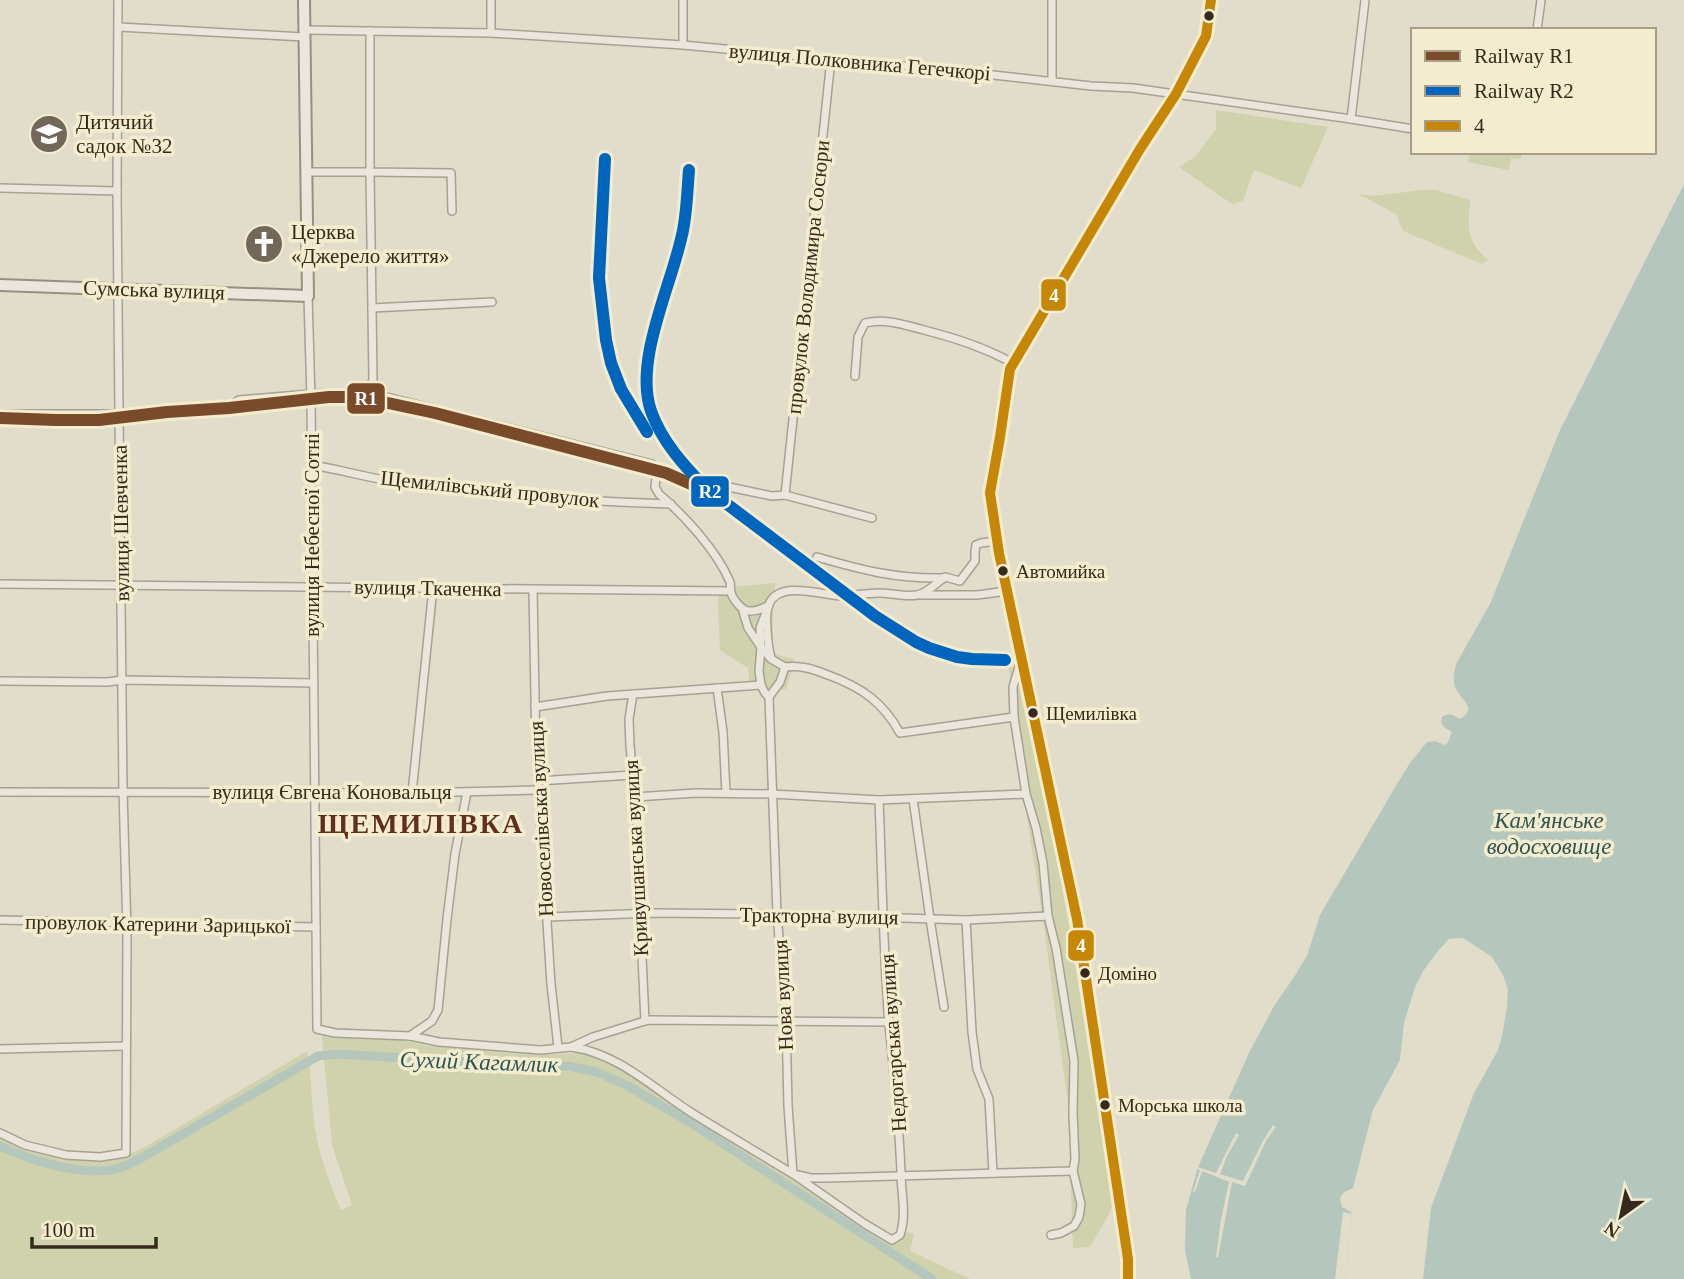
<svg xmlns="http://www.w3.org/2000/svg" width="1684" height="1279" viewBox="0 0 1684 1279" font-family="Georgia,serif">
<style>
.green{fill:#cfd2ac}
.water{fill:#b5c7bd}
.pier{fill:#e2dcca}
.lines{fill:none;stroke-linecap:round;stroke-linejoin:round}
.canal{stroke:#b5c7bd;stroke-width:9}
.street-casing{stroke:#a7a194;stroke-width:10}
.secondary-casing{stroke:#969083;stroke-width:14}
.street{stroke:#eae6db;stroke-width:7}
.secondary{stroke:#eae6db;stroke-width:10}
.bus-1-casing{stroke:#f4ecce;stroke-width:16}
.bus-1{stroke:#c68707;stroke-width:10}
.rail-1-casing{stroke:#f4ecce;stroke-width:18}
.rail-2-casing{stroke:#f4ecce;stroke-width:18}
.rail-1{stroke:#7a4b2a;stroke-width:12}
.rail-2{stroke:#0065bd;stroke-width:12}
.bus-dot{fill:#352a1c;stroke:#f4ecce;stroke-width:2.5}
.labels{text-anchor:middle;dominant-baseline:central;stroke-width:7;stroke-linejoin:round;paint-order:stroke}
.bus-label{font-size:19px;fill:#352a1c;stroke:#f4ecce;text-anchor:start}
.street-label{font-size:21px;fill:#352a1c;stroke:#f4ecce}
.poi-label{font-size:21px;fill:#352a1c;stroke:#f4ecce;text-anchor:start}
.water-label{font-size:23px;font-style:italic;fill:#2c5454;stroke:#f4ecce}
.district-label{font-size:28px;font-weight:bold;letter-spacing:2px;fill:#602f1d;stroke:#f4ecce}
.line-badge{stroke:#f4ecce;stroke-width:2.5}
.badge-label{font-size:19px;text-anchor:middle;font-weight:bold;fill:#fff}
</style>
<rect width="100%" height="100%" fill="#e2dcca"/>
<!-- green -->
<g class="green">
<polygon points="1216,110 1328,127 1301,188 1254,170 1243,201 1232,204 1179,167 1196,156 1216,129"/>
<polygon points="1470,152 1522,152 1521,159 1511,158 1509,170 1468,162"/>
<path d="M1422,190H1436L1470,200C1468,227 1465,240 1488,260L1482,264L1403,231L1396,214L1358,194L1374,196Z"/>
<polygon points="776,583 773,596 773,654 795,659 786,689 777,691 750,688 748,668 720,650 718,603 719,588"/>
<polygon points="1009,663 1022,687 1040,780 1062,885 1102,1129 1112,1204 1110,1212 1090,1247 1073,1248 1068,1104 1043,920 1012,720"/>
<path d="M322,1036L402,1040L428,1046L488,1051L544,1055L580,1053L597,1056L634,1077L677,1107L751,1151L893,1244L899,1240L905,1232L914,1234L910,1251L970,1279H0V1135C29,1144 74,1163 103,1161C118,1160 131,1153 145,1147L307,1051C312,1075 311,1098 314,1122C318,1153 329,1181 341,1210L352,1205L332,1145Z"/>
</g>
<!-- water -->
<path class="water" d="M1684,184V1279H1423L1431,1208L1474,1093L1498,1050L1502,1036L1507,1007L1508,989L1503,975L1492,957L1463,938L1449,939L1438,951L1423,971L1415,987L1404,1023L1400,1060L1373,1110L1353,1188L1344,1192L1340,1198L1342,1207L1351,1212L1352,1214L1345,1279H1191L1185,1251L1186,1210L1198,1167L1249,1053L1274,1006L1294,977L1307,956L1320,915L1397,784L1410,763L1427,742L1435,741L1445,745L1447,744L1452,732L1444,727L1441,722L1442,717C1449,712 1453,715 1460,719C1478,708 1462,701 1456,689C1452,681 1454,673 1456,664L1490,604L1560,430Z"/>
<!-- pier -->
<g class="pier">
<polygon points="1273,1125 1276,1127 1267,1139 1245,1186 1232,1182 1220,1247 1218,1257 1216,1257 1221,1219 1229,1182 1202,1171 1195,1192 1193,1192 1200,1170 1197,1169 1198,1167 1216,1173 1236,1133 1239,1135 1227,1156 1220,1174 1243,1181 1263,1141"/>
<polygon points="1343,1212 1352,1214 1345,1279 1335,1279"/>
</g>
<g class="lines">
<!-- canal -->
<path class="canal" d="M0,1146C33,1161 84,1178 119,1168C128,1166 137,1160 145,1156L318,1056L338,1054L536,1066H568L597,1072L628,1086L691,1123L932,1279"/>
<defs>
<g id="street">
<polyline points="683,0 683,45"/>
<polyline points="1052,0 1052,81"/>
<polyline points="119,27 304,37"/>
<polyline points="304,30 491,33 683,45 958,71 1091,86 1133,88 1351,119 1413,129"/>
<polyline points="1537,30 1541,0"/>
<polyline points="370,31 370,172 451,173 452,211"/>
<polyline points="491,33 491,0"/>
<polyline points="1351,119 1365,0"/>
<polyline points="307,172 370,172 372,308 492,302"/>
<polyline points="0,188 117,191"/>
<polyline points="308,296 311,399 317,1029 335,1033 410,1036 439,1042 541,1050 571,1047 593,1037 648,1020 889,1022"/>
<path d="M855,376L858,337L865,323C886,318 904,325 924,330C958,339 983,347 1013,363"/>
<polyline points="367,392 373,380 372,308"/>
<path d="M0,414H119L233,404L239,400L311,394L367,392L652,464L657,469L655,487L659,494C684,515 717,551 730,582C731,585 730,589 731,592C732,598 739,606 743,609C751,614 762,609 769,605L760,628L761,647L771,659L785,667L780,682L769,697L777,914L786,1021L788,1106L793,1174L865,1224L892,1240L900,1235C907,1214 901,1194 901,1172C899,1122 894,1073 889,1024C883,949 882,874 879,800"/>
<path d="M312,465C338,469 364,477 391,481C483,495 577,501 671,504"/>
<polyline points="724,486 772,496 785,495 872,518"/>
<polyline points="785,495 831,59"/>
<path d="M817,557C862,570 896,579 944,578"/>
<polyline points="0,584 730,591"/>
<polyline points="533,590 536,750 551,984 558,1047"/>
<polyline points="921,595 977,595 1007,591"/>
<polyline points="742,608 748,628 761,647 759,671 761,685 765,693 769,697"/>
<path d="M771,658C768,646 764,615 769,604C780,580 821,595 841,596C853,596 866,593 879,593C891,593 905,597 917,595C928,593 936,583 945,577L960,581L975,561V552L976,545L981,543L997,541"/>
<polyline points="1021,660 1013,687 1014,717 1026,794 1036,828 1043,863 1048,916 1056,948 1074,1061 1073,1113 1075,1159 1073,1171 1081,1204 1079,1217 1074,1226 1061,1233 1051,1235"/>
<path d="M785,667C801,665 813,669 828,675C861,687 883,702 900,733L1014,717"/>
<polyline points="0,681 107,682 122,680 314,683"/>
<polyline points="717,688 723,732 726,793"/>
<polyline points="633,694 629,719 630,745 640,858 639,892 645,1021"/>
<polyline points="535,707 607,696 761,685"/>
<polyline points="538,781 632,775"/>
<polyline points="0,792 412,793 538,790"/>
<polyline points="412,793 433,588"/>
<polyline points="635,797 696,793 772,794 879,800 1026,794"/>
<polyline points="913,799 930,919 944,1007"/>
<polyline points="547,917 654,913 777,914 966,920 1048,916"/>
<polyline points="0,920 316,927"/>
<polyline points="966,920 972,1032 977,1069 989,1099 993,1173"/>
<polyline points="410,1036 432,1021 438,1010 447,919 455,854 467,792"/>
<path d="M571,1047C618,1053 654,1089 692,1113C726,1134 760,1154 793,1174L811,1178H827L1073,1171"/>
<polyline points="0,1049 126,1046"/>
<polyline points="0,1133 25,1145 66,1155 100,1157 126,1153 127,931 123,791 119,414 117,191 118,0"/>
</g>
<g id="secondary">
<polyline points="0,285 308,296 304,0"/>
<polyline points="1128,1279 1128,1259 1077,919 999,553 990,493 1000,437 1010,369 1140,149 1176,94 1206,36 1211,0"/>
</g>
</defs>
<!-- street casing -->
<use href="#street" class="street-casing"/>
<!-- secondary casing -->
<use href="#secondary" class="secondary-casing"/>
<!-- street -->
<use href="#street" class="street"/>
<!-- secondary -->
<use href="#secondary" class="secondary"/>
<defs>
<polyline id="bus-1" points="1128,1279 1128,1259 1077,919 999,553 990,493 1000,437 1010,369 1140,149 1176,94 1206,36 1211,0"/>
</defs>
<!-- bus-1 casing -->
<use href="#bus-1" class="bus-1-casing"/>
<!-- bus-1 -->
<use href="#bus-1" class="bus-1"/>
<defs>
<polyline id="rail-1" points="0,418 56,420 99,420 167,412 229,408 329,397 350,397 369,399 435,413 666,473 700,488 718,498"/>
<g id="rail-2">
<polyline points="605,159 599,278 606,340 611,363 621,389 647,432"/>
<path d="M689,170C687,193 687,217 681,239C670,288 634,362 651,411C662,442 685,467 707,489L875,616L916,642L929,648L957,657L972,659L1005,660"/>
</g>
</defs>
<!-- rail-1 casing -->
<use href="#rail-1" class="rail-1-casing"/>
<!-- rail-2 casing -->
<use href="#rail-2" class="rail-2-casing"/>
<!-- rail-1 -->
<use href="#rail-1" class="rail-1"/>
<!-- rail-2 -->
<use href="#rail-2" class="rail-2"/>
</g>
<!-- icons -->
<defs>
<symbol id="school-disc" viewBox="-11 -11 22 22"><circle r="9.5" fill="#726859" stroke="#f4ecce"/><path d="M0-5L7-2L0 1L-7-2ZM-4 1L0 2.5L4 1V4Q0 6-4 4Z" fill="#fff"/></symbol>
<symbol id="church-disc" viewBox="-11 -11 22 22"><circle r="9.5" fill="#726859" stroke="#f4ecce"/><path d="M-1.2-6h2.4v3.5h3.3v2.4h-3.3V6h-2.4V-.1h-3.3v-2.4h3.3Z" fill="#fff"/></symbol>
</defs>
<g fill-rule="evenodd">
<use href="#school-disc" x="27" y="112" width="44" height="44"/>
<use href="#church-disc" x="242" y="222" width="44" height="44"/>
</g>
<!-- markers -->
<g class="bus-dot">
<circle cx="1209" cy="16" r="6"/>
<circle cx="1003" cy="571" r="6"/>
<circle cx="1033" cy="713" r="6"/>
<circle cx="1085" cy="973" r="6"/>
<circle cx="1105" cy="1105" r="6"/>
</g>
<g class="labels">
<!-- bus labels -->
<g class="bus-label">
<text x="1016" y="571">Автомийка</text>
<text x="1046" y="713">Щемилівка</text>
<text x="1098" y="973">Доміно</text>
<text x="1118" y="1105">Морська школа</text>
</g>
<!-- street labels -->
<g class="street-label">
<text transform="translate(860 62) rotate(5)">вулиця Полковника Гегечкорі</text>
<text transform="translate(808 277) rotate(-84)">провулок Володимира Сосюри</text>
<text transform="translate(154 290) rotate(2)">Сумська вулиця</text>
<text transform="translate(490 489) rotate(6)">Щемилівський провулок</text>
<text transform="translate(121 523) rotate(-91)">вулиця Шевченка</text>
<text transform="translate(312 535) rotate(-90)">вулиця Небесної Сотні</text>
<text transform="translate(428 588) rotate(1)">вулиця Ткаченка</text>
<text x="332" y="792">вулиця Євгена Коновальця</text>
<text transform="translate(541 819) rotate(-93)">Новоселівська вулиця</text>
<text transform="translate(636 858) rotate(-93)">Кривушанська вулиця</text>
<text transform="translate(819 916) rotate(1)">Тракторна вулиця</text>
<text transform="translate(158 924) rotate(1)">провулок Катерини Зарицької</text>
<text transform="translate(783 995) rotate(-93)">Нова вулиця</text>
<text transform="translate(893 1043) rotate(-94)">Недогарська вулиця</text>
</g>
<!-- poi labels -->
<g class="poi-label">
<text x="76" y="122">Дитячий<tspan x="76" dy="24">садок №32</tspan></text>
<text x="291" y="232">Церква<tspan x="291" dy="24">«Джерело життя»</tspan></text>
</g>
<!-- water labels -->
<g class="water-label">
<text x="1549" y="820">Кам'янське<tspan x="1549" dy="26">водосховище</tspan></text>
<text transform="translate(479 1062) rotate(2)">Сухий Кагамлик</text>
</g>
<!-- district labels -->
<g class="district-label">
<text x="421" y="823">ЩЕМИЛІВКА</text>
</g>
</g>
<g class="line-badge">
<rect x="1040" y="278" width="27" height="34" rx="7" fill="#c68707"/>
<rect x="346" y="382" width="40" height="33" rx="7" fill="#7a4b2a"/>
<rect x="690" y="475" width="40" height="33" rx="7" fill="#0065bd"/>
<rect x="1067" y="929" width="28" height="33" rx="7" fill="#c68707"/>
</g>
<g class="badge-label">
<text x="1054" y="302">4</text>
<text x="366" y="405">R1</text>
<text x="710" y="498">R2</text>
<text x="1081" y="952">4</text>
</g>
<!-- legend -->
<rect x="1411" y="28" width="245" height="126" fill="#f4ecce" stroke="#a89e87" stroke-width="2"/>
<rect x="1425" y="51" width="35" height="10" fill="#7a4b2a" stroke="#a89e87" stroke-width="2"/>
<text x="1474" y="63" font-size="21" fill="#352a1c">Railway R1</text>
<rect x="1425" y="86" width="35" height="10" fill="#0065bd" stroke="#a89e87" stroke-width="2"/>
<text x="1474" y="98" font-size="21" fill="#352a1c">Railway R2</text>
<rect x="1425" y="121" width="35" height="10" fill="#c68707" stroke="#a89e87" stroke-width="2"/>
<text x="1474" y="133" font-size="21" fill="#352a1c">4</text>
<!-- north arrow -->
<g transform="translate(1621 1216) rotate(213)" stroke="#f4ecce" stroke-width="5" paint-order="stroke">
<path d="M0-5L12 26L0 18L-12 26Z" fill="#352a1c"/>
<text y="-10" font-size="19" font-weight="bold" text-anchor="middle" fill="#352a1c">N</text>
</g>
<!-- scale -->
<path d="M32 1237v10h124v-10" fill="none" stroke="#352a1c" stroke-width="3.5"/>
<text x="42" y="1237" font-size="21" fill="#352a1c" stroke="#f4ecce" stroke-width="5" paint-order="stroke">100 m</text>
</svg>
